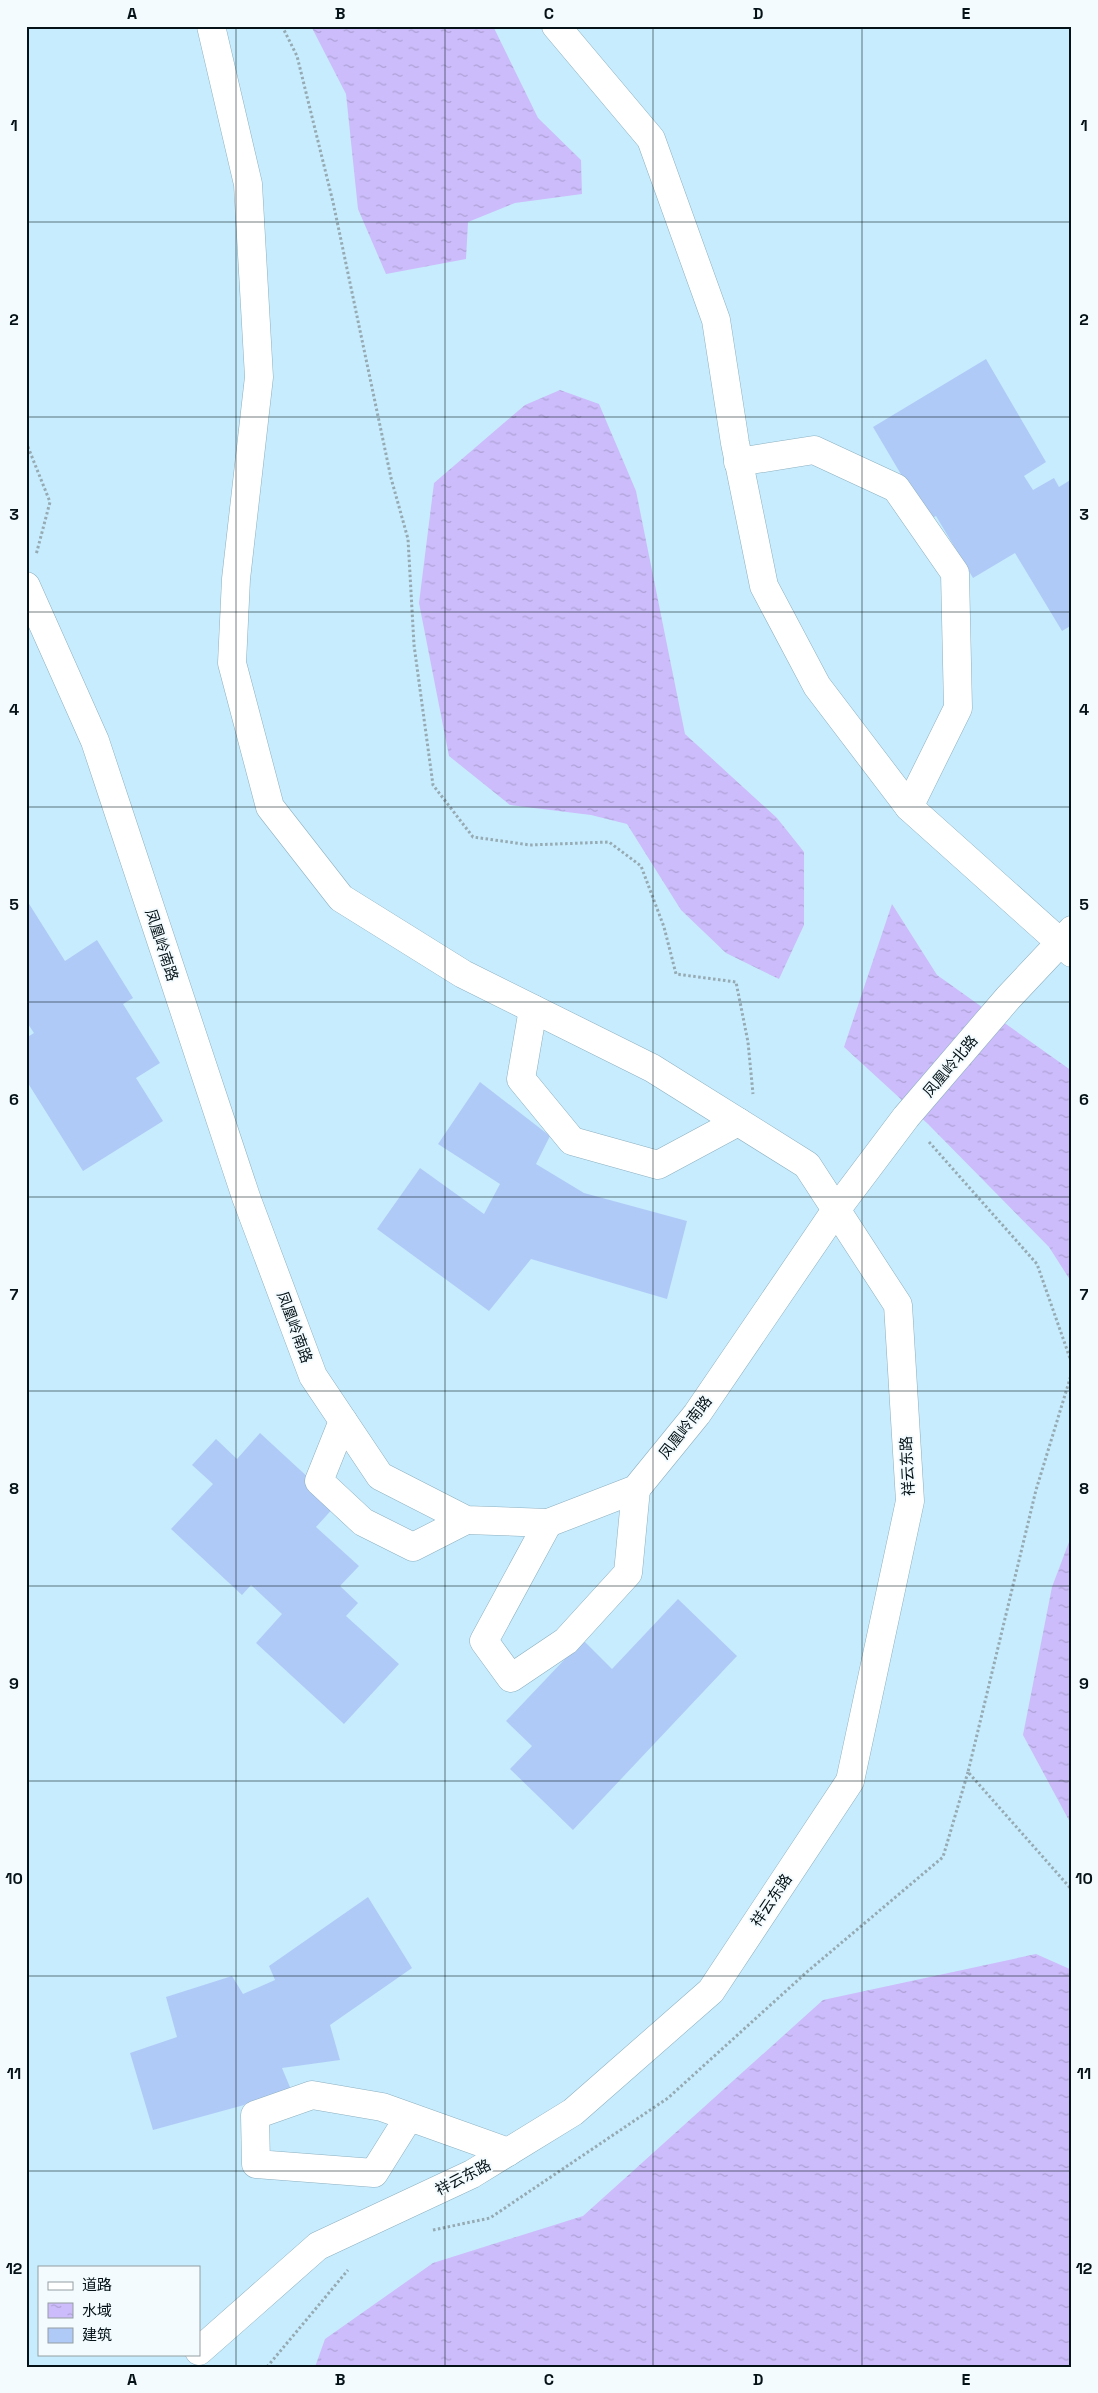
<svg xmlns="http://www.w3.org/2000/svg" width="1098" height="2393" viewBox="0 0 1098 2393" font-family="'Space Grotesk','Noto Sans SC',sans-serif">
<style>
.built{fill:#c7ecfd;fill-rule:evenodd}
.water{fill:url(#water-ripples)}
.building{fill:#b0caf8}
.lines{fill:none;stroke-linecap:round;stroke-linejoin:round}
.minor-casing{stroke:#8cb0c0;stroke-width:29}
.path{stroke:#96aab3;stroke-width:3;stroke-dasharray:2.5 2.5;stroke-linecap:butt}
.minor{stroke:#fff;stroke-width:28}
.grid{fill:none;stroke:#051318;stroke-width:1;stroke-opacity:0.55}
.labels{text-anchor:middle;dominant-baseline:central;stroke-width:4;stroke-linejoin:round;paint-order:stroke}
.street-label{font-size:15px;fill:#051318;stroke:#f3fbfe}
.neatline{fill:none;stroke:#051318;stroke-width:2}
.grid-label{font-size:16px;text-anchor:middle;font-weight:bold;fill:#051318}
</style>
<defs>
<pattern id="water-ripples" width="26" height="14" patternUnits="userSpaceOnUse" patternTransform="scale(1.25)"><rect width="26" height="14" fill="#ccbcfb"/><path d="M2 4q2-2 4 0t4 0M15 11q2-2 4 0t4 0" fill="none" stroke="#aea1d6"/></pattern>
</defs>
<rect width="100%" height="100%" fill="#daf1fb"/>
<!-- built -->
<path class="built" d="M26,26H1072V2367H26ZM39,2267H199V2354H39Z"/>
<!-- water -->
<g class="water">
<polygon points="311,26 493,26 538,118 581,160 582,194 515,203 468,222 466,259 386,274 358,209 346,94"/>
<polygon points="560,390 599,404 636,491 685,734 777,818 804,852 804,925 779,979 726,953 681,910 627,824 591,815 510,805 449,756 419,603 434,483 525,405"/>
<polygon points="892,904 937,975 1072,1071 1072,1283 1049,1247 928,1124 844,1047"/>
<polygon points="1072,1534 1072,1826 1023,1735 1052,1587"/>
<polygon points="1036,1954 1072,1970 1072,2367 315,2367 325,2339 433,2263 583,2216 823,2000"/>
</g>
<!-- building -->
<g class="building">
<polygon points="986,359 1046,462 1024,476 1033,490 1054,478 1059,487 1072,479 1072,625 1062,631 1015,553 973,578 936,516 928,520 873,427"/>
<polygon points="26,899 65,961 97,940 133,998 123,1004 160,1063 136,1078 163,1121 83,1171 26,1080 26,1038 34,1033 26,1021"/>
<polygon points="480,1082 550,1136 536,1164 584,1193 687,1221 667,1299 531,1259 489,1311 377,1229 420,1168 484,1214 500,1184 438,1144"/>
<polygon points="260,1433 337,1504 316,1527 359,1566 340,1586 358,1603 346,1616 399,1664 344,1724 256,1643 282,1614 251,1585 242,1595 171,1529 213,1484 192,1465 216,1439 237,1459"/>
<polygon points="678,1599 737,1656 573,1830 510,1769 532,1746 506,1721 583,1640 612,1669"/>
<polygon points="368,1897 412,1968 330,2025 340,2060 282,2068 292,2092 153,2130 130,2053 177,2037 166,1997 232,1976 243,1994 275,1980 269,1966"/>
</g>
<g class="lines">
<defs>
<g id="minor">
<polyline points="556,26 651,139 716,320 735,443 764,586 817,686 909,807 1072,953"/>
<polyline points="738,462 814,450 896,488 955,573 958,708 909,807"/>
<polyline points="26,586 95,741 246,1197 313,1376 380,1476 466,1520 548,1523 636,1489 697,1414 836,1210 906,1117 1008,998 1072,930"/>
<polyline points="533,1009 521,1079 572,1141 658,1165 738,1122"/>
<polyline points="343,1421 319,1481 363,1522 413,1547 466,1520"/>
<polyline points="548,1523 484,1641 511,1678 566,1641 628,1573 636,1489"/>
<polyline points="409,2117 374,2173 256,2164 255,2115 312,2095 382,2107 508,2152"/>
<polyline points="199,2351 318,2246 472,2174 573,2112 711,1991 850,1781 910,1501 898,1305 807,1165 652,1068 463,974 341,898 270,807 232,663 236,579 259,377 248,184 211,26"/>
</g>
</defs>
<!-- minor casing -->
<use href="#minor" class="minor-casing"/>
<!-- path -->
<g class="path">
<polyline points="282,26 297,56 333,202 391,478 408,539 414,645 433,785 473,837 530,845 609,842 641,866 664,927 676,974 736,982 748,1042 753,1094"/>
<polyline points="26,442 50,502 36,555"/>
<polyline points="929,1142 1037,1264 1072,1364"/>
<polyline points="1072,1372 1036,1490 968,1772 1072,1890"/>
<polyline points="433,2230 490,2218 668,2098 808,1971 943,1857 968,1772"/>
<polyline points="267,2367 348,2270"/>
</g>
<!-- minor -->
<use href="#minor" class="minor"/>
</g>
<!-- grid -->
<path class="grid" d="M236,26V2367M445,26V2367M653,26V2367M862,26V2367M26,222H1072M26,417H1072M26,612H1072M26,807H1072M26,1002H1072M26,1197H1072M26,1391H1072M26,1586H1072M26,1781H1072M26,1976H1072M26,2171H1072"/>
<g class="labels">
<!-- street labels -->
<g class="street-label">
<text transform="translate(162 945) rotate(72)">凤凰岭南路</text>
<text transform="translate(950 1066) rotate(-50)">凤凰岭北路</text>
<text transform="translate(295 1327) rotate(70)">凤凰岭南路</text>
<text transform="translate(685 1427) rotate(-52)">凤凰岭南路</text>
<text transform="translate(907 1466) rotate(-93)">祥云东路</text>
<text transform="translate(771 1900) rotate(-56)">祥云东路</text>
<text transform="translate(463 2177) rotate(-27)">祥云东路</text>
</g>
</g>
<!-- border -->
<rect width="1098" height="2393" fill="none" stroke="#f3fbfe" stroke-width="55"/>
<!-- legend -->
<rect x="38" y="2266" width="162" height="90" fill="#f3fbfe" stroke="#949ea2"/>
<rect x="48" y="2282" width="25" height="8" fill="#ffffff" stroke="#949ea2"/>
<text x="82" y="2290" font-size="15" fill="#051318">道路</text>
<rect x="48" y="2303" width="25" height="15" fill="url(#water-ripples)" stroke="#949ea2"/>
<text x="82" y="2316" font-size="15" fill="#051318">水域</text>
<rect x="48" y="2328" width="25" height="15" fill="#b0caf8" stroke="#949ea2"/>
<text x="82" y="2340" font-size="15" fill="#051318">建筑</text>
<rect x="28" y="28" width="1042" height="2338" class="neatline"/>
<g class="grid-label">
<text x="132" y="19">A</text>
<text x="340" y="19">B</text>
<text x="549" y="19">C</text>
<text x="758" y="19">D</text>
<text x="966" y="19">E</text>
<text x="14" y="131">1</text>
<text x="1084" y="131">1</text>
<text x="14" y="325">2</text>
<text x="1084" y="325">2</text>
<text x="14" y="520">3</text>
<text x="1084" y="520">3</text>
<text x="14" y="715">4</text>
<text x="1084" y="715">4</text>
<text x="14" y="910">5</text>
<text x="1084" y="910">5</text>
<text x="14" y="1105">6</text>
<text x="1084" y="1105">6</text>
<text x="14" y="1300">7</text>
<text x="1084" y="1300">7</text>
<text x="14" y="1494">8</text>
<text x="1084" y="1494">8</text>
<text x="14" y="1689">9</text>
<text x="1084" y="1689">9</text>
<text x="14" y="1884">10</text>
<text x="1084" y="1884">10</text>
<text x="14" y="2079">11</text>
<text x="1084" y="2079">11</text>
<text x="14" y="2274">12</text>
<text x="1084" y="2274">12</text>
<text x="132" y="2385">A</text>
<text x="340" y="2385">B</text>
<text x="549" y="2385">C</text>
<text x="758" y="2385">D</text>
<text x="966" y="2385">E</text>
</g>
</svg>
